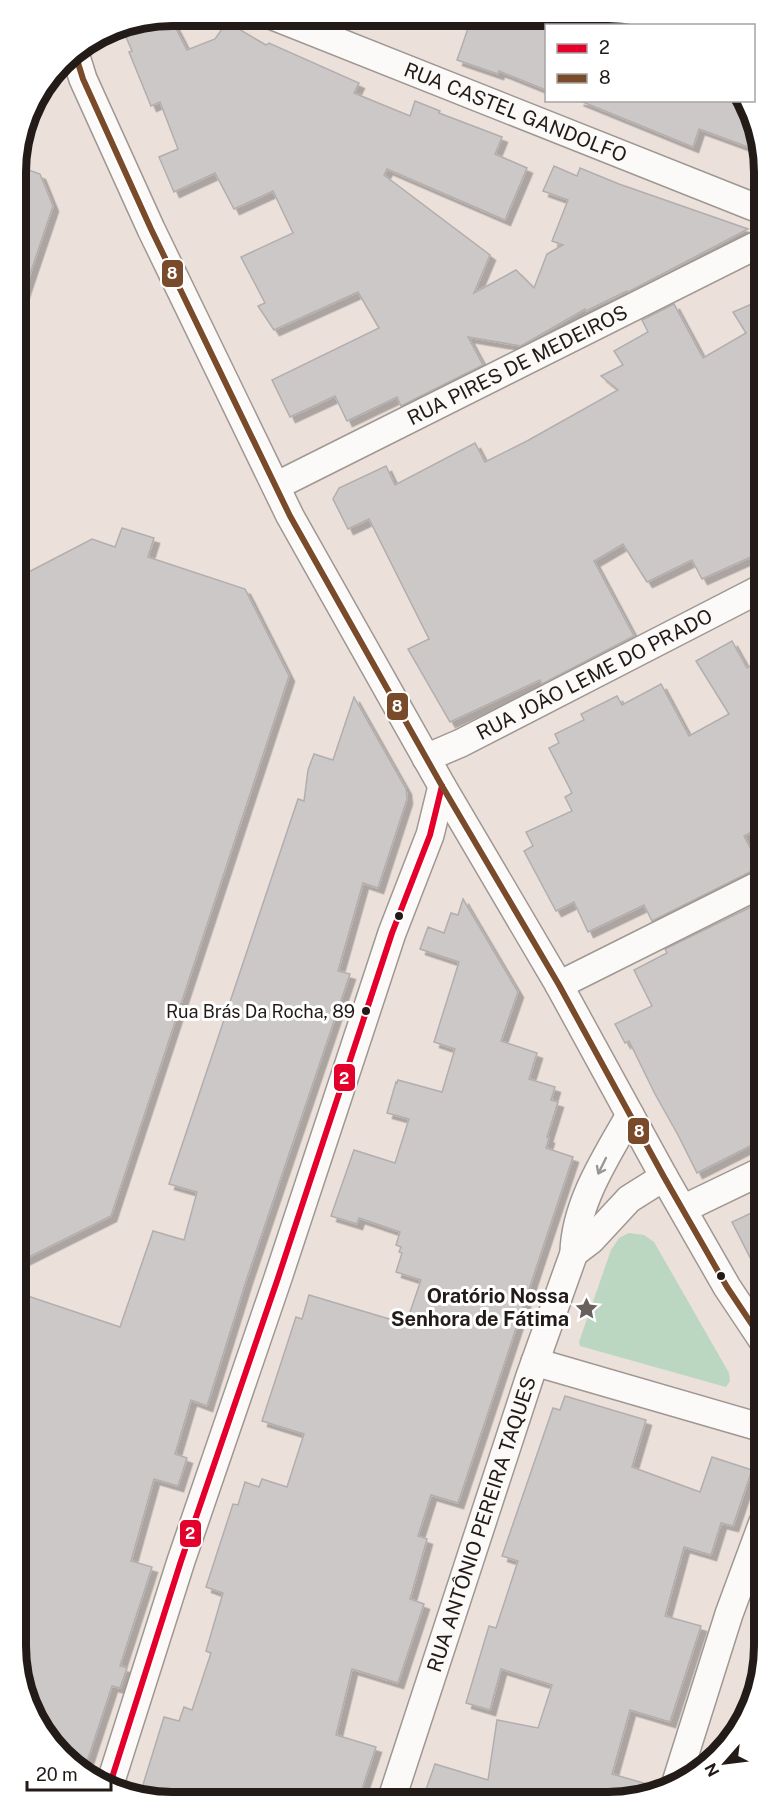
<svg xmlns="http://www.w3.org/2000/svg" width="779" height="1817" viewBox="0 0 779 1817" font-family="'Public Sans',sans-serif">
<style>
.green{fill:#bbd6c1}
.building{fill:#cdc8c8;stroke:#b3aeae;stroke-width:1.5;filter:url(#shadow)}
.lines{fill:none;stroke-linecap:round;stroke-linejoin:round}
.street-casing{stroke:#9f9792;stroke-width:30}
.street{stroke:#fcfaf9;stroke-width:27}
.bus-1-casing{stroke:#fff;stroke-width:10}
.bus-2-casing{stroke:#fff;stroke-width:10}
.bus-1{stroke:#e4002b;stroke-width:6}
.bus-2{stroke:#7a4b2a;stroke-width:6}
.oneway{stroke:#9a9694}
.bus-dot{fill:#221b18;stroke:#fff;stroke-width:2}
.labels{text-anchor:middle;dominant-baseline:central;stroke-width:6;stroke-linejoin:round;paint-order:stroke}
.bus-label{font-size:18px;fill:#221b18;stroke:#fff;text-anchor:end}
.street-label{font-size:20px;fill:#221b18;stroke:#fff}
.poi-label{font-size:20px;font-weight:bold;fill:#221b18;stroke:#fff;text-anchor:end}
.rim{fill:none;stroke:#221b18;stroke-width:8}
.line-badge{stroke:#fff;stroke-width:2}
.badge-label{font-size:16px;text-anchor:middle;font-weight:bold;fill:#fff}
</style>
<defs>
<filter id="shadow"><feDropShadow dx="5.5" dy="5.5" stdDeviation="0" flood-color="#0004"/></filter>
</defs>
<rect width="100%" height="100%" fill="#ebe0da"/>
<!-- green -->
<polygon class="green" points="629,1233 644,1235 654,1242 729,1373 730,1381 726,1387 580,1346 579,1342 611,1250 619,1238"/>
<!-- building -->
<g class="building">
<polygon points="169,15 187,50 215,39 227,22 266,45 269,43 359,83 354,93 410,116 415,101 440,111 439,113 502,137 495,154 527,168 505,220 387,169 384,175 490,255 474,293 516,270 534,288 547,254 563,245 552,241 568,200 543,191 554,166 577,176 580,168 619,184 748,229 628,292 627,291 586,311 585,309 521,346 468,337 483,365 401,406 397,397 347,421 335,396 290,417 272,380 379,328 358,292 274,330 258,306 265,303 241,257 293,233 273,191 234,209 215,173 174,192 159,157 178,149 160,102 151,106 129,52 132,51 121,25"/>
<polygon points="472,17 546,17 546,90 499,71 498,74 457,60"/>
<polygon points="578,100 741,100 759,131 759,151 699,129 693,147"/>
<polygon points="15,165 40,174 53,206 20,304 16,304"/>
<polygon points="759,301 760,553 702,579 692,560 647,582 623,544 594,561 634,636 542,684 540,680 450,722 408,649 429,639 369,519 348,529 333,499 339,488 386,466 395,485 475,443 485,462 527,441 618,390 601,376 623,365 614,351 648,332 642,320 674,304 703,358 746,333 733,312"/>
<polygon points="122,528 154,538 148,557 245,589 289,676 111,1216 19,1262 17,578 92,539 115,547"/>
<polygon points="732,641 747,668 760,660 761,827 744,836 761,868 754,870 652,921 644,905 588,932 574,902 556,911 524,851 533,846 526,832 572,811 565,797 572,793 549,748 559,743 555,734 584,720 581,714 617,696 622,705 661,684 689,736 729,714 696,661"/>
<polygon points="354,697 406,789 407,799 378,888 363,883 338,971 350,974 247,1278 207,1406 191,1400 175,1454 187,1458 178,1486 154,1479 131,1561 152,1567 120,1666 127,1668 120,1688 112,1686 84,1771 68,1763 20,1686 19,1293 120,1327 153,1231 184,1240 197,1192 169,1184 298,799 304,801 308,770 314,754 333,760"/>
<polygon points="463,899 518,992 501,1041 537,1053 529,1079 555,1087 551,1100 558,1102 547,1137 549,1138 546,1148 573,1157 458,1503 431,1495 418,1536 427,1539 410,1599 424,1604 398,1683 352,1669 336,1735 376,1747 359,1798 178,1799 142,1788 164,1717 179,1721 184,1707 192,1710 211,1653 206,1651 223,1593 206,1587 233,1504 238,1505 245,1482 259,1487 262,1479 287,1487 304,1434 262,1421 296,1317 302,1319 309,1295 406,1324 421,1280 396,1272 402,1253 399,1252 401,1247 396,1245 400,1232 359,1218 357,1224 331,1216 354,1150 395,1163 409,1119 387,1113 396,1082 397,1083 398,1080 442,1092 455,1049 434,1042 459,962 420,949 428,927 444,933 451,913 458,915"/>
<polygon points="761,902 762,1140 697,1173 678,1135 655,1094 629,1041 625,1043 615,1024 652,1006 634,970 667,953 665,949"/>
<polygon points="762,1208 762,1281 732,1222"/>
<polygon points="565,1396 646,1420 632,1467 700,1492 712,1457 752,1470 733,1526 721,1523 711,1555 684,1547 665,1616 701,1626 670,1722 630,1710 612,1774 661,1788 648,1797 423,1798 435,1764 488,1780 497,1720 538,1728 552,1685 501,1669 490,1710 466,1703 489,1626 496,1628 518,1561 502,1556 553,1408 560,1410"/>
</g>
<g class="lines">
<defs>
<g id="street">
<path id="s1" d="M273,16L759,209"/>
<polyline points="74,50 83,79 151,229 290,516 442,786 559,985 664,1177 727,1287 763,1341"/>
<path id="s2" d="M276,486L759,244"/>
<path id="s3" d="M426,758L461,743L760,589"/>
<polyline points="559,985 761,884"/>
<polyline points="683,1209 762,1171"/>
<polyline points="574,1253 591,1240 629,1199 664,1177"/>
<polyline points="535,1362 763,1428"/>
<polyline points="677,1779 729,1614 763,1522"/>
<polyline points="110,1784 181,1561 278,1278 365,1015 392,933 430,835 442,786"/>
<path id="s4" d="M392,1798L530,1376L574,1253C575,1204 606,1157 630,1115"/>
</g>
</defs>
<!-- street casing -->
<use href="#street" class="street-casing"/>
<!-- street -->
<use href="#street" class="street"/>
<defs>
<polyline id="bus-1" points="110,1784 181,1561 278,1278 365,1015 392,933 430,835 442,786"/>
<polyline id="bus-2" points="74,50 83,79 151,229 290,516 442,786 559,985 664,1177 727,1287 763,1341"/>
</defs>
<!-- bus-1 casing -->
<use href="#bus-1" class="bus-1-casing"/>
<!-- bus-2 casing -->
<use href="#bus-2" class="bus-2-casing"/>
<!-- bus-1 -->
<use href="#bus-1" class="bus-1"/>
<!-- bus-2 -->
<use href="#bus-2" class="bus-2"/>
</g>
<!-- one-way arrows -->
<defs><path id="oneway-shaft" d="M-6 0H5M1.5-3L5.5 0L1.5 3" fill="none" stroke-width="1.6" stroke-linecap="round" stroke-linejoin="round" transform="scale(1.5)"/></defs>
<use class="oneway" href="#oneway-shaft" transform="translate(602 1166) rotate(116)"/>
<!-- icons -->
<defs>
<symbol id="sight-bare" viewBox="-9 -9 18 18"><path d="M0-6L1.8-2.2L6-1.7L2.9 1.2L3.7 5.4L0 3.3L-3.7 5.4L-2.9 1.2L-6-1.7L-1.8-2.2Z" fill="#68605c" stroke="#fff" stroke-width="2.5" paint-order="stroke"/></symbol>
</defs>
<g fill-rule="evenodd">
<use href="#sight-bare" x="570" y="1292" width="33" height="33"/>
</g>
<!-- markers -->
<g class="bus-dot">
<circle cx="399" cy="916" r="5"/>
<circle cx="366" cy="1011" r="5"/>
<circle cx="721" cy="1276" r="5"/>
</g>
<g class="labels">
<!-- bus labels -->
<g class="bus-label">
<text x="355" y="1011">Rua Brás Da Rocha, 89</text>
</g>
<!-- street labels -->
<g class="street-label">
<text stroke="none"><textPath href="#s1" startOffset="261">RUA CASTEL GANDOLFO</textPath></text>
<text stroke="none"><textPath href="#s2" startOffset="270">RUA PIRES DE MEDEIROS</textPath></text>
<text stroke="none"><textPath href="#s3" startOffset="188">RUA JOÃO LEME DO PRADO</textPath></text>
<text stroke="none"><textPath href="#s4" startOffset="288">RUA ANTÔNIO PEREIRA TAQUES</textPath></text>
</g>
<!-- poi labels -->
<g class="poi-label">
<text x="569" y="1296">Oratório Nossa<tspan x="569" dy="23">Senhora de Fátima</tspan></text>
</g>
</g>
<!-- crop -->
<path d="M0 0H779V1817H0ZM172 26H608A146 146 0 0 1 754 172V1646A146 146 0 0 1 608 1792H172A146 146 0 0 1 26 1646V172A146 146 0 0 1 172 26Z" fill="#fff" fill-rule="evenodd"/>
<path class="rim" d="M172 26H608A146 146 0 0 1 754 172V1646A146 146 0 0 1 608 1792H172A146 146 0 0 1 26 1646V172A146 146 0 0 1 172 26Z"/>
<g class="line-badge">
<rect x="161" y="259" width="23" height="29" rx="6" fill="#7a4b2a"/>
<rect x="386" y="692" width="23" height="29" rx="6" fill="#7a4b2a"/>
<rect x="333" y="1063" width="23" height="29" rx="6" fill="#e4002b"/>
<rect x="627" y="1117" width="23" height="28" rx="6" fill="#7a4b2a"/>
<rect x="179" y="1519" width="23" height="29" rx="6" fill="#e4002b"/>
</g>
<g class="badge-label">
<text x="172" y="279">8</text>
<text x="397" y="712">8</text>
<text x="344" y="1084">2</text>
<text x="639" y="1137">8</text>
<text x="190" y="1539">2</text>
</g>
<!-- legend -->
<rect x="545" y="24" width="210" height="78" fill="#ffffff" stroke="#a7a4a3" stroke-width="1.5"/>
<rect x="557" y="44" width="30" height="9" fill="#e4002b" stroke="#a7a4a3" stroke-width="1.5"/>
<text x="599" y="54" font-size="18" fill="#221b18">2</text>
<rect x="557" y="74" width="30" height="9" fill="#7a4b2a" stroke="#a7a4a3" stroke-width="1.5"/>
<text x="599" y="84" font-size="18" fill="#221b18">8</text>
<!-- north arrow -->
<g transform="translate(725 1763) rotate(242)" stroke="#ffffff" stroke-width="4.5" paint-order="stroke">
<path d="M0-4.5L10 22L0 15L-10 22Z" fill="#221b18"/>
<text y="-9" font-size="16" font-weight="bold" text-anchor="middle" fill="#221b18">N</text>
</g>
<!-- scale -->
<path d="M27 1781v9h84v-9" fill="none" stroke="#221b18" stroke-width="3"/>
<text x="36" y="1781" font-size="18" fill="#221b18" stroke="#ffffff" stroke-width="4.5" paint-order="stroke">20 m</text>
</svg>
